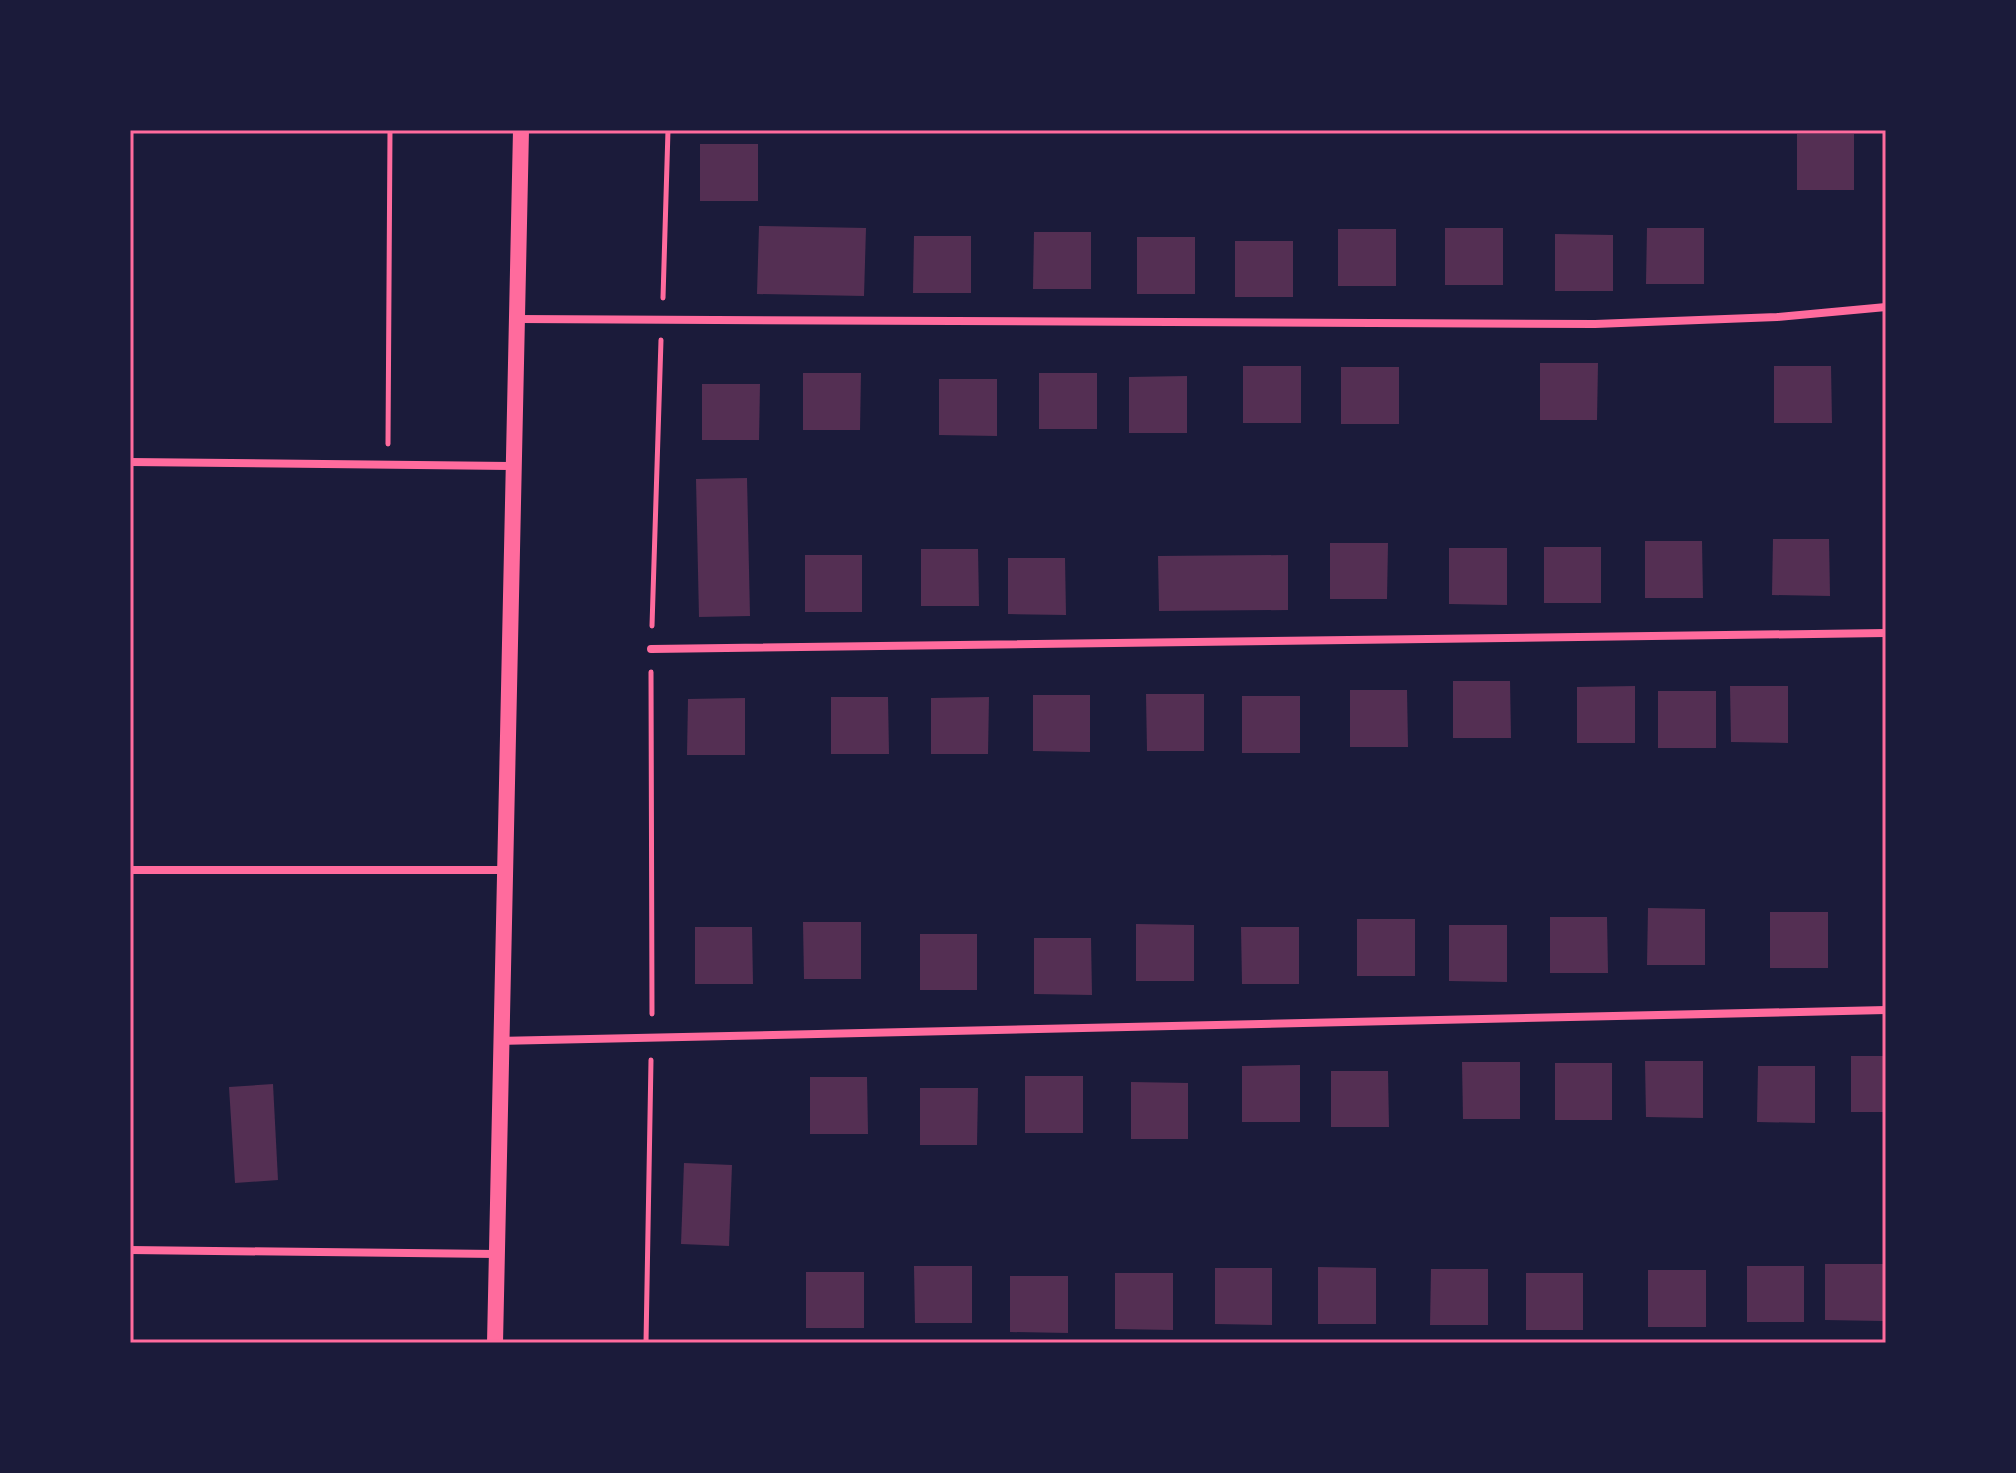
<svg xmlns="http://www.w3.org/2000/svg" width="2016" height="1473" viewBox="0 0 2016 1473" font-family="Rubik,sans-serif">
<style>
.building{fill:#542f53}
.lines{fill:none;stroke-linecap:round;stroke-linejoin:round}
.path{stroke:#ff6b9d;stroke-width:5}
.minor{stroke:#ff6b9d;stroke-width:8}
.secondary{stroke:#ff6b9d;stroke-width:16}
.neatline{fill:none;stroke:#ff6b9d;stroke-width:3}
</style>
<rect width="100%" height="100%" fill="#1b1b3a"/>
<!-- building -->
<g class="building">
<rect x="1797" y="134" width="57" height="56"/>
<rect x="700" y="144" width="58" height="57"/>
<polygon points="759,226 866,228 864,296 757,294"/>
<rect x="1445" y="228" width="58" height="57"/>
<polygon points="1647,228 1704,228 1704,284 1646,284"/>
<rect x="1338" y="229" width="58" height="57"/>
<polygon points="1034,232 1091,232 1091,289 1033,289"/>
<polygon points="1555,234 1613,235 1613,291 1555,291"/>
<polygon points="914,236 971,236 971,293 913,293"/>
<rect x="1137" y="237" width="58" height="57"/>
<rect x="1235" y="241" width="58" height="56"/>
<polygon points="1540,363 1598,363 1597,420 1540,420"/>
<rect x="1243" y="366" width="58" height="57"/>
<polygon points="1774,366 1831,366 1832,423 1774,423"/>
<rect x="1341" y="367" width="58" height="57"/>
<polygon points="803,373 861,373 860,430 803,430"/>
<rect x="1039" y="373" width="58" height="56"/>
<polygon points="1187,376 1187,433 1129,433 1129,377"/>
<polygon points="939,379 997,379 997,436 939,435"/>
<polygon points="702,384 760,384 759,440 702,440"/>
<polygon points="747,478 750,616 699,617 696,479"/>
<polygon points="1773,539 1829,539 1830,596 1772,595"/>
<polygon points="1645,541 1702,541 1703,598 1645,598"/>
<polygon points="1330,543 1388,543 1387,599 1330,599"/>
<rect x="1544" y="547" width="57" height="56"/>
<polygon points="1449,548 1507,548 1507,605 1449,604"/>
<polygon points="921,549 978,549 979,606 921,606"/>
<rect x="805" y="555" width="57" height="57"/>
<polygon points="1288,555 1288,610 1159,611 1158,556"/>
<polygon points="1008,558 1065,558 1066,615 1008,614"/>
<polygon points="1453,681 1510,681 1511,738 1453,738"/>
<polygon points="1635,686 1635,743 1577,743 1577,687"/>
<polygon points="1730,686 1788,686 1788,743 1731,742"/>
<polygon points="1350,690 1407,690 1408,747 1350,747"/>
<rect x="1658" y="691" width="58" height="57"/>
<polygon points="1146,694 1204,694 1204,751 1147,751"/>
<polygon points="1033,695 1090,695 1090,752 1033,751"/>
<rect x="1242" y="696" width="58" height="57"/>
<polygon points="831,697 888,697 889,754 831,754"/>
<polygon points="989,697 988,754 931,754 931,698"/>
<polygon points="745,698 745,755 687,755 688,699"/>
<polygon points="1648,908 1705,909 1705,965 1647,965"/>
<rect x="1770" y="912" width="58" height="56"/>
<polygon points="1550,917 1607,917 1608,973 1550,973"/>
<rect x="1357" y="919" width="58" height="57"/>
<polygon points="803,922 861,922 861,979 804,979"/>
<polygon points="1136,924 1194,925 1194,981 1136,981"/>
<polygon points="1449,925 1507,925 1507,982 1449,981"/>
<polygon points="695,927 752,927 753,984 695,984"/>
<polygon points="1241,927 1299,927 1299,984 1242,984"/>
<rect x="920" y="934" width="57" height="56"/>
<polygon points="1034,938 1091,938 1092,995 1034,994"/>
<rect x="1851" y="1056" width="35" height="56"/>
<polygon points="1645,1061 1703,1061 1703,1118 1646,1117"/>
<polygon points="1462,1062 1520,1062 1520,1119 1463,1119"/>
<rect x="1555" y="1063" width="57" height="57"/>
<polygon points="1300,1065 1300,1122 1242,1122 1242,1066"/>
<polygon points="1758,1066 1815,1066 1815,1123 1757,1122"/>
<polygon points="1331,1071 1388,1071 1389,1127 1331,1127"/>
<rect x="1025" y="1076" width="58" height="57"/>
<polygon points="810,1077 867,1077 868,1134 810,1134"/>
<polygon points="1131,1082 1188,1083 1188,1139 1131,1139"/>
<polygon points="273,1084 278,1180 235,1183 229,1087"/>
<polygon points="920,1088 978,1088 977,1145 920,1145"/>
<polygon points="684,1163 732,1165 729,1246 681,1244"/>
<polygon points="1825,1264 1883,1264 1883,1321 1825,1320"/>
<polygon points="914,1266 972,1266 972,1323 915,1323"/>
<rect x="1747" y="1266" width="57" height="56"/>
<polygon points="1318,1267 1376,1268 1376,1324 1318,1324"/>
<polygon points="1215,1268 1272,1268 1272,1325 1215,1324"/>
<polygon points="1431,1269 1488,1269 1488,1325 1430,1325"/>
<rect x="1648" y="1270" width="58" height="57"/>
<rect x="806" y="1272" width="58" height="56"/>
<polygon points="1115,1273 1173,1273 1173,1330 1115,1329"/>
<rect x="1526" y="1273" width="57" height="57"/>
<polygon points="1010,1276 1068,1276 1068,1333 1010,1332"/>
</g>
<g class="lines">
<!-- path -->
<g class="path">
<polyline points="663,298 668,130"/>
<polyline points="388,444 390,130"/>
<polyline points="652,626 661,340"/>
<polyline points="651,672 652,1014"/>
<polyline points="646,1343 651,1060"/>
</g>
<!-- minor -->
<g class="minor">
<polyline points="518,319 1595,324 1777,317 1886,307"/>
<polyline points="130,462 513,466"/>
<polyline points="651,649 1886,633"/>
<polyline points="130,870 504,870"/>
<polyline points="502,1041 1886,1010"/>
<polyline points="130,1250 496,1254"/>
</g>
<!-- secondary -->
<polyline class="secondary" points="495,1343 521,130"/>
</g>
<!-- border -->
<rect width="2016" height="1473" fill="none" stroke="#1b1b3a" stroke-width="264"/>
<rect x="132" y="132" width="1752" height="1209" class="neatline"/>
</svg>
